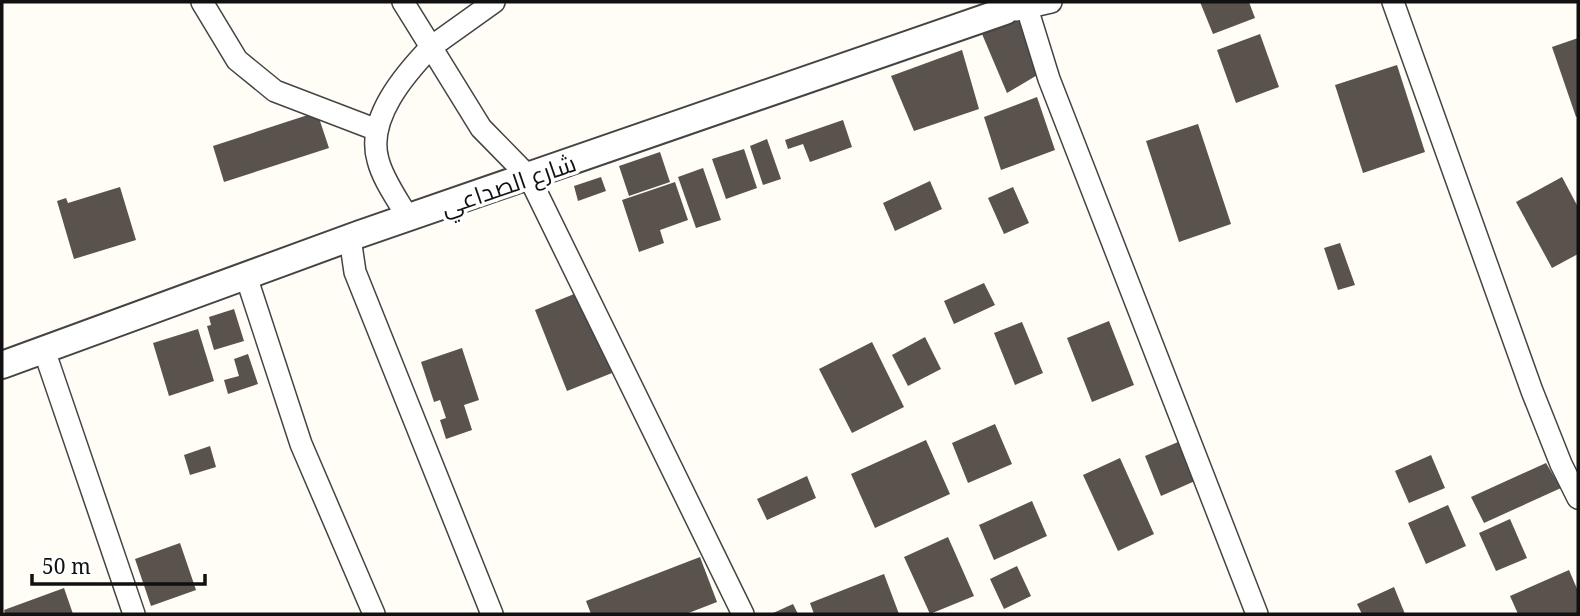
<svg xmlns="http://www.w3.org/2000/svg" width="1580" height="616" viewBox="0 0 1580 616" font-family="'Noto Serif',Cairo,serif">
<style>
.building{fill:#5a524d}
.lines{fill:none;stroke-linecap:round;stroke-linejoin:round}
.minor-casing{stroke:#444;stroke-width:24}
.tertiary-casing{stroke:#444;stroke-width:30}
.minor{stroke:#fff;stroke-width:21}
.tertiary{stroke:#fff;stroke-width:26}
.labels{text-anchor:middle;dominant-baseline:central;stroke-width:7;stroke-linejoin:round;paint-order:stroke}
.street-label{font-size:24px;fill:#111;stroke:#fff}
</style>
<rect width="100%" height="100%" fill="#fffdf5"/>
<!-- building -->
<g class="building">
<polygon points="1200,2 1249,2 1255,18 1213,34"/>
<polygon points="1019,17 1039,74 1007,93 982,34"/>
<polygon points="1260,34 1279,87 1236,103 1217,50"/>
<polygon points="1578,38 1578,116 1576,117 1552,47"/>
<polygon points="962,50 979,109 914,131 891,76"/>
<polygon points="1397,65 1425,152 1363,173 1335,85"/>
<polygon points="1037,97 1055,150 1001,170 984,117"/>
<polygon points="317,112 329,148 224,182 213,146"/>
<polygon points="843,120 852,147 810,162 803,144 788,149 785,140"/>
<polygon points="1198,124 1231,224 1179,242 1146,141"/>
<polygon points="767,139 781,179 763,185 750,146"/>
<polygon points="744,149 757,188 726,199 712,159"/>
<polygon points="660,152 670,182 629,196 619,166"/>
<polygon points="703,168 721,220 696,228 678,177"/>
<polygon points="601,177 606,191 578,201 574,186"/>
<polygon points="1562,177 1578,207 1578,254 1552,268 1516,202"/>
<polygon points="930,181 942,209 895,231 883,203"/>
<polygon points="675,182 688,220 660,230 664,243 639,252 622,200"/>
<polygon points="120,187 136,240 74,259 57,201 66,198 68,203"/>
<polygon points="1013,187 1029,223 1004,234 988,198"/>
<polygon points="1340,243 1355,285 1338,290 1324,248"/>
<polygon points="984,283 995,305 954,324 944,301"/>
<polygon points="579,292 612,373 567,391 535,310"/>
<polygon points="234,309 244,341 214,350 207,326 211,325 209,317"/>
<polygon points="1109,321 1134,385 1092,402 1067,338"/>
<polygon points="1022,322 1043,373 1015,385 994,333"/>
<polygon points="198,329 214,381 169,396 153,343"/>
<polygon points="925,337 941,369 908,386 892,355"/>
<polygon points="872,342 904,407 852,433 819,369"/>
<polygon points="462,348 479,400 464,405 472,430 446,439 440,420 446,418 440,400 434,402 421,362"/>
<polygon points="248,354 258,384 228,394 224,380 239,376 234,359"/>
<polygon points="995,424 1012,464 968,483 952,443"/>
<polygon points="926,440 950,494 875,528 851,474"/>
<polygon points="1178,442 1195,481 1161,496 1145,456"/>
<polygon points="210,446 216,467 190,475 184,455"/>
<polygon points="1431,455 1445,488 1409,503 1395,471"/>
<polygon points="1120,458 1154,534 1118,551 1083,475"/>
<polygon points="1546,463 1561,488 1484,523 1471,497"/>
<polygon points="807,476 816,498 767,520 757,499"/>
<polygon points="1032,501 1047,536 994,560 979,525"/>
<polygon points="1448,505 1466,546 1426,564 1408,523"/>
<polygon points="1510,519 1527,558 1496,571 1479,533"/>
<polygon points="948,537 974,596 930,614 904,557"/>
<polygon points="180,543 196,590 151,606 135,559"/>
<polygon points="700,557 717,602 686,614 591,614 586,601"/>
<polygon points="1017,566 1031,596 1004,609 990,579"/>
<polygon points="1569,570 1578,591 1578,614 1518,614 1510,596"/>
<polygon points="884,574 899,614 814,614 810,603"/>
<polygon points="1394,587 1405,614 1362,614 1357,604"/>
<polygon points="64,588 73,614 5,614 4,610"/>
<polygon points="793,604 798,614 771,614"/>
</g>
<g class="lines">
<defs>
<g id="minor">
<polyline points="202,2 237,60 275,91 377,130"/>
<path d="M403,2L431,47C405,74 366,119 378,160C383,180 398,200 408,218"/>
<polyline points="494,2 431,47 481,128 529,177 743,614"/>
<polyline points="1393,2 1532,391 1561,464 1578,498"/>
<polyline points="1027,8 1049,79 1257,614"/>
<polyline points="1016,10 1051,2"/>
<polyline points="350,238 355,272 492,614"/>
<polyline points="246,276 301,444 374,614"/>
<polyline points="44,350 134,614"/>
</g>
<polyline id="tertiary" points="2,365 360,234 1005,11 1013,2"/>
</defs>
<!-- minor casing -->
<use href="#minor" class="minor-casing"/>
<!-- tertiary casing -->
<use href="#tertiary" class="tertiary-casing"/>
<!-- minor -->
<use href="#minor" class="minor"/>
<!-- tertiary -->
<use href="#tertiary" class="tertiary"/>
</g>
<g class="labels">
<!-- street labels -->
<g class="street-label">
<text transform="translate(508 184) rotate(-19)">شارع الصداعي</text>
</g>
</g>
<!-- border -->
<rect width="1580" height="616" fill="none" stroke="#111111" stroke-width="7"/>
<!-- scale -->
<path d="M32 574v10h173v-10" fill="none" stroke="#111111" stroke-width="3.5"/>
<text x="42" y="574" font-size="21" fill="#111111" stroke="#ffffff" stroke-width="5" paint-order="stroke">50 m</text>
</svg>
